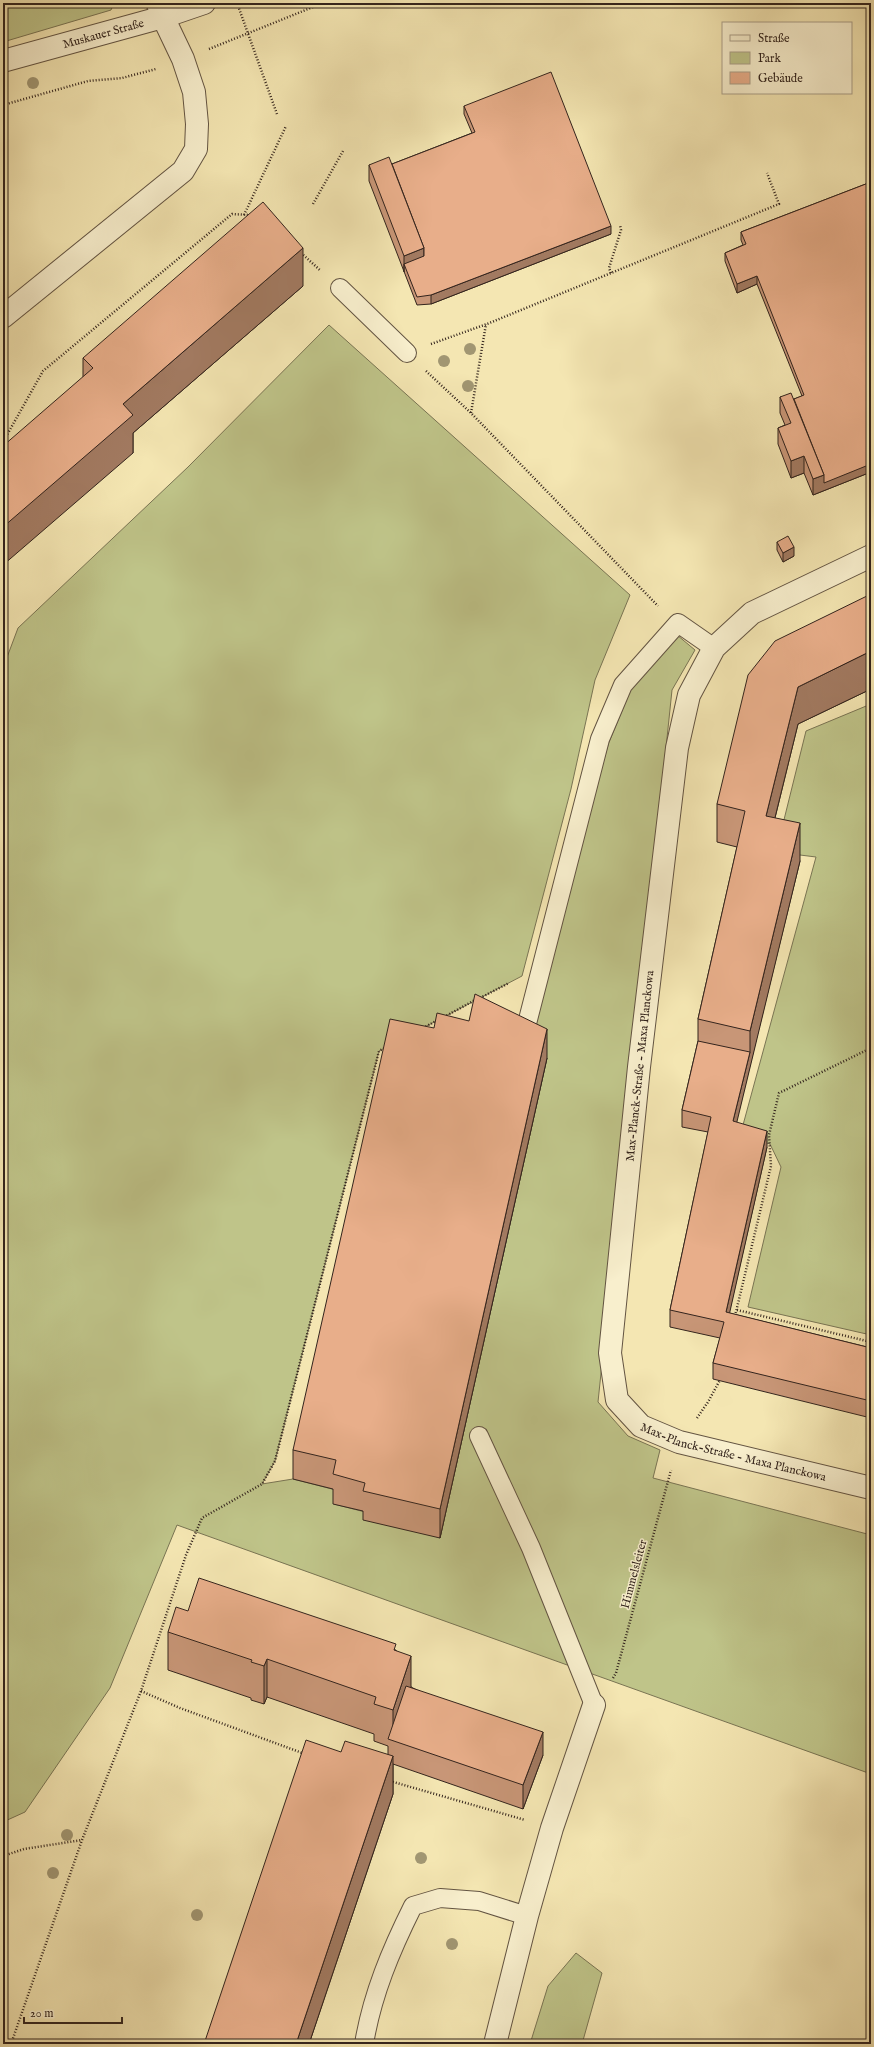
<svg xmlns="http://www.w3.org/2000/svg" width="874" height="2047" viewBox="0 0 874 2047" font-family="'IM FELL English',serif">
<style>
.green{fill:#bfc489;stroke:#797453}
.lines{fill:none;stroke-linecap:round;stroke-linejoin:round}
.service-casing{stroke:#635442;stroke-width:20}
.minor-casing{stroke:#635442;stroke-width:24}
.tertiary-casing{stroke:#635442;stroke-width:24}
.path{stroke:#33241d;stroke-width:2.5;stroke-dasharray:1 2;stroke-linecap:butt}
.service{stroke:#f8efcd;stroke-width:18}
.minor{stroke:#f8efcd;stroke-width:22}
.tertiary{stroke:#f8efcd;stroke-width:22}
.tree{fill:#a19672}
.wall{fill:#c89677;stroke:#33241d}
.shaded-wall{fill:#a27a61;stroke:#33241d}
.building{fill:#e8ae8a;stroke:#33241d}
.labels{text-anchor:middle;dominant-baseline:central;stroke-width:3;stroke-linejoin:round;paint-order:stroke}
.street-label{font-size:12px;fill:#33241d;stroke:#f8efcd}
</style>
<rect width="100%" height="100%" fill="#f4e6b2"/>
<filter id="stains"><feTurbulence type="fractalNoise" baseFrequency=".005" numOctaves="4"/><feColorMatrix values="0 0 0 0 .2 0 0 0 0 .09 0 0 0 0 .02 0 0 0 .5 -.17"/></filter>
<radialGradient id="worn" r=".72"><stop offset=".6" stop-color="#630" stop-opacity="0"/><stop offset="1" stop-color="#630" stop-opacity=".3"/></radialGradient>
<!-- green -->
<g class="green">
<polygon points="3,3 114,3 111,10 3,42"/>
<polygon points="329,325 630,595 595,680 571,789 522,976 379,1051 275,1461 262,1484 293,1479 336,1490 334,1504 365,1512 440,1538 547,1058 522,1045 609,742 631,689 677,635 695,650 672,690 598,1402 628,1436 660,1450 653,1478 871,1535 871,1774 177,1525 110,1688 25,1812 3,1822 3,668 18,628 188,467"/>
<polygon points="871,704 871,1335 748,1307 781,1167 770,1144 740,1136 816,857 776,852 806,731"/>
<polygon points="576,1953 602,1973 582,2044 530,2044 548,1986"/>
</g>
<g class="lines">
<defs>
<g id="service">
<polyline points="155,3 163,17"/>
<polyline points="340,288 407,353"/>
<polyline points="522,1043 600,739 623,685 678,623 714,648"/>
<polyline points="479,1436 531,1548 594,1705"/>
<path d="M364,2044C372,1995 391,1950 413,1906L440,1898L479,1901L527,1916"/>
</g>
<g id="minor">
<polyline points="3,317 183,171 196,149 197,124 194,92 183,59 163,17"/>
<path id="s1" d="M871,556L752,613L714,648L689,695L677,748L639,1067L610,1353L617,1400L641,1426L679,1442L871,1488"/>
<polyline points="495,2044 527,1916 552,1828 594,1705"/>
</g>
<g id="tertiary">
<path id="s2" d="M3,61L163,17L204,3"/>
</g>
</defs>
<!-- service casing -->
<use href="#service" class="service-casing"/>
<!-- minor casing -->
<use href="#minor" class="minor-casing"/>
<!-- tertiary casing -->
<use href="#tertiary" class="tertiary-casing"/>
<!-- path -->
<g class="path">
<polyline points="237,3 277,114"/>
<polyline points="209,49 323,3"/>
<polyline points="3,105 88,81 122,78 156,69"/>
<polyline points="313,204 343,151"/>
<polyline points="244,215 286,126"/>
<polyline points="301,253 321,271"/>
<polyline points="611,273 609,268 621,230 620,225"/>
<polyline points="431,344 487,324 779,204 767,173"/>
<polyline points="426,371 471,413 658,606"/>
<polyline points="471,413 486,324"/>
<polyline points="3,442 43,371 232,214 250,215"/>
<polyline points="480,998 509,983"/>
<polyline points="444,1017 475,1000"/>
<polyline points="423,1028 438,1020"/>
<polyline points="737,1310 871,1342"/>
<polyline points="735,1316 771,1166 769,1135 779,1093 871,1048"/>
<polyline points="697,1418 708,1402 720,1380"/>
<polyline points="613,1678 616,1673 671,1470"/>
<polyline points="141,1691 180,1708 305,1754"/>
<polyline points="390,1781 525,1820"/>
<polyline points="3,1856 24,1849 82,1840"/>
<polyline points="11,2044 82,1840 141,1691 186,1555 202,1518 262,1484 275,1461 379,1051 387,1047"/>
</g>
<!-- service -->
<use href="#service" class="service"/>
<!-- minor -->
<use href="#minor" class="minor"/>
<!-- tertiary -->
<use href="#tertiary" class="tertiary"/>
</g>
<!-- trees -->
<g class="tree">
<circle cx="33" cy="83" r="6"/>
<circle cx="470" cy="349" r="6"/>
<circle cx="444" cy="361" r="6"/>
<circle cx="468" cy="386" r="6"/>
<circle cx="67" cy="1835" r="6"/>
<circle cx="421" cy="1858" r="6"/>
<circle cx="53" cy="1873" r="6"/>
<circle cx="197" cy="1915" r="6"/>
<circle cx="452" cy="1944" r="6"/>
</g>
<!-- wall -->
<g class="wall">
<polygon points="464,106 611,234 431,304 417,305 369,181 369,165 392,164 472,133 464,114"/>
<polygon points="871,182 871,472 813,495 804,473 791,478 778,444 778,428 785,425 780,413 780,397 794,399 802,396 757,284 737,293 725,261 725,253 743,245 741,240 741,232"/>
<polygon points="303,286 133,433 133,453 83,377 83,358"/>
<polygon points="777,542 794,556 783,562 777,550"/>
<polygon points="871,594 871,689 798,724 775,818 800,861 736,1122 767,1147 729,1313 871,1348 871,1418 713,1379 713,1363 720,1338 670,1327 670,1310 708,1132 682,1127 682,1110 698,1041 698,1019 737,847 717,842 717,804"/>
<polygon points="547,1058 440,1538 363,1520 363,1511 333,1504 333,1489 293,1479 293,1450"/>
<polygon points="188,1611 396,1650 411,1687 543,1755 523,1809 393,1764 393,1794 309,2044 204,2044 341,1752 388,1755 388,1746 374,1741 374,1734 267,1697 264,1704 251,1700 251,1698 168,1670 168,1632"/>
</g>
<!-- shaded-wall -->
<g class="shaded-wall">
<polygon points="611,226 611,234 431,304 431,295"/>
<polygon points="303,248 303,286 133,433 133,453 3,565 3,527 123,404"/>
<polygon points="424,248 424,264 404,264 404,272 404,256"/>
<polygon points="757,276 757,284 737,293 737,284"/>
<polygon points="804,456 804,473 791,478 791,461"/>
<polygon points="871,464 871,472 813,495 813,479 824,475"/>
<polygon points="794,547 794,556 783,562 783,553"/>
<polygon points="871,651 871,689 798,724 766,854 766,816 798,687"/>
<polygon points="800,823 800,861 733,1138 733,1121 750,1052 750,1031"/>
<polygon points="547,1029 547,1058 440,1538 440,1509"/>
<polygon points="767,1131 767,1147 726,1329 726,1312"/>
<polygon points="411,1656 411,1694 393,1741 393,1710"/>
<polygon points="267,1659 267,1697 264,1704 264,1666"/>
<polygon points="543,1732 543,1755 523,1809 523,1785"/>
<polygon points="393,1756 393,1794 309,2044 296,2044"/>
</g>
<!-- building -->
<g class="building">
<polygon points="551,72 611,226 431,295 417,297 404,264 424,256 424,248 392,164 475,132 464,106"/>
<polygon points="389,157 424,248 404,256 369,165"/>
<polygon points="871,182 871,464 824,483 824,475 794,399 804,395 757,276 737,284 725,253 746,244 741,232"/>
<polygon points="263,202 303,248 123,404 133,415 3,527 3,446 93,368 83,358"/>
<polygon points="791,393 824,475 813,479 804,456 791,461 778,428 791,423 780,397"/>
<polygon points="788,536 794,547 783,553 777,542"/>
<polygon points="871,594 871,651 798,687 766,816 800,823 750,1031 698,1019 745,811 717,804 748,675 775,641"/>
<polygon points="475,994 547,1029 440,1509 363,1491 365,1483 333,1474 336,1460 293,1450 390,1019 434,1028 437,1013 469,1021"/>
<polygon points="698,1041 750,1052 733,1121 767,1131 726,1312 871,1348 871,1401 713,1363 724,1322 670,1310 711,1117 682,1110"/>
<polygon points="199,1578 396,1644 394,1650 411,1656 393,1710 374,1704 376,1697 267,1659 264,1666 251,1662 252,1660 168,1632 176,1607 188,1611"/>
<polygon points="406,1686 543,1732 523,1785 388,1739"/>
<polygon points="306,1740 341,1752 345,1741 393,1756 296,2044 204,2044"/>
</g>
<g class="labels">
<!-- street labels -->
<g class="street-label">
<text stroke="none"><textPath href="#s2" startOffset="104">Muskauer Straße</textPath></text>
<text transform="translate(640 1066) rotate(-84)">Max-Planck-Straße - Maxa Planckowa</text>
<text stroke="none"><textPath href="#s1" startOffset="1079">Max-Planck-Straße - Maxa Planckowa</textPath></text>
<text transform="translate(634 1574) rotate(-75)">Himmelsleiter</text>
</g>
</g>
<!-- margin -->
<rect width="874" height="2047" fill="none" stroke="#f4e6b2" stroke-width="16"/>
<rect x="4" y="4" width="866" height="2039" fill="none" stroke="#33241d" stroke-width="2"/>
<rect x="8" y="8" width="858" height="2031" fill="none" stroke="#33241d"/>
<!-- legend -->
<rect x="722" y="22" width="130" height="72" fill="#f8efcd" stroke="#a99e87"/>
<rect x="730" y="35" width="20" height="6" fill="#f8efcd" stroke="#a99e87"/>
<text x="758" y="42" font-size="12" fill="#33241d">Straße</text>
<rect x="730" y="52" width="20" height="12" fill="#bfc489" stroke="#a99e87"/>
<text x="758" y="62" font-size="12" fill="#33241d">Park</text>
<rect x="730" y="72" width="20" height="12" fill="#e8ae8a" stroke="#a99e87"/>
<text x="758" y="82" font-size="12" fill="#33241d">Gebäude</text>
<!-- scale -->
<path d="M24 2017v6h98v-6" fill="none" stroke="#33241d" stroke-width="2"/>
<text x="30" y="2017" font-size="12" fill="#33241d" stroke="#f8efcd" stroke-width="3" paint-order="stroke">20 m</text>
<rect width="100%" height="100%" filter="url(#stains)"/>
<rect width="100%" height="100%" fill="url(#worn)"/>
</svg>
